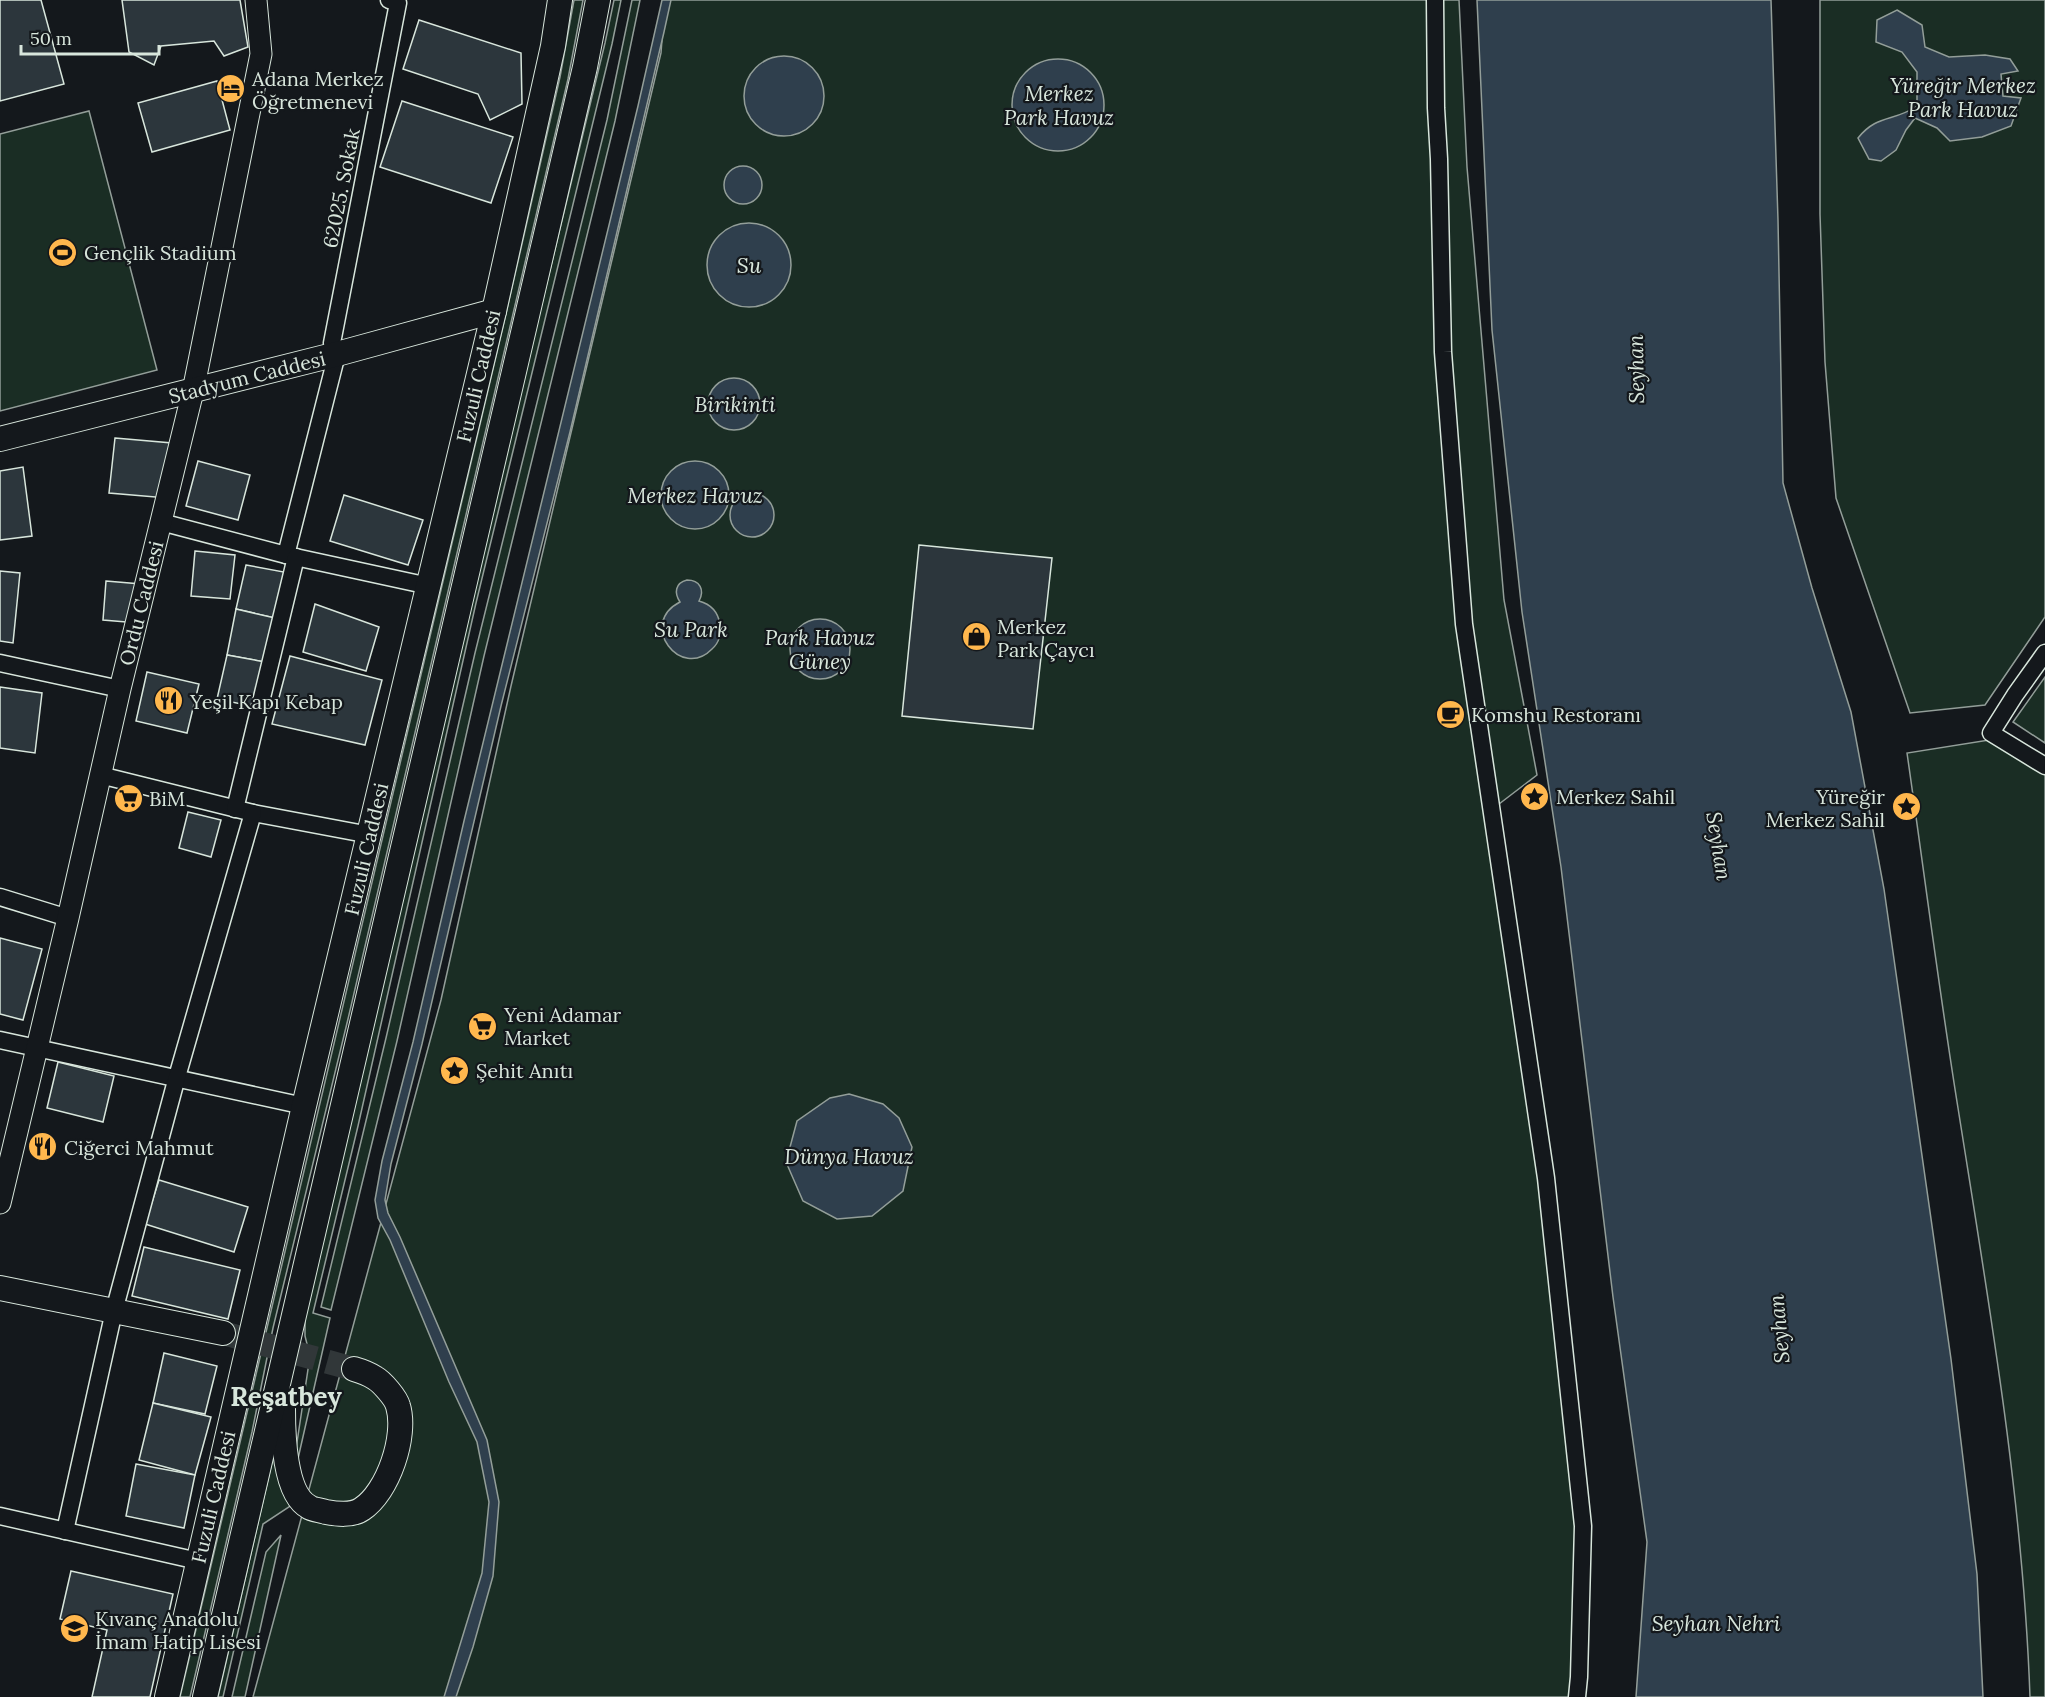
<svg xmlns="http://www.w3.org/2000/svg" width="2045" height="1697" viewBox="0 0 2045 1697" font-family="Lora,serif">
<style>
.green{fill:#1a2d24;stroke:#939e99;stroke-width:1.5}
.water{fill:#2f3f4d;stroke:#939e99;stroke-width:1.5}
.building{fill:#2c363c;stroke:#d8e6dc;stroke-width:1.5}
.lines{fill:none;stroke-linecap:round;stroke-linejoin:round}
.secondary-tunnel{stroke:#313739;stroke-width:24;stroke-dasharray:24 12;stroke-linecap:butt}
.minor-casing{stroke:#d8e6dc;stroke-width:19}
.tertiary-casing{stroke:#d8e6dc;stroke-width:23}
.secondary-casing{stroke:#d8e6dc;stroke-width:26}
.minor{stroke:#14181c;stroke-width:16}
.tertiary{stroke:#14181c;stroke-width:21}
.secondary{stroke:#14181c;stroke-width:24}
.labels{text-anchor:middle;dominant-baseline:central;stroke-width:4.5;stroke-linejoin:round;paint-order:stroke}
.poi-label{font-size:20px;fill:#d8e6dc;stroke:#14181c;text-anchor:start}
.street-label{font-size:20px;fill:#d8e6dc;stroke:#14181c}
.water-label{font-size:21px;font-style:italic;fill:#d8e6dc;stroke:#14181c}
.district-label{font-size:26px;font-weight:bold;fill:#d8e6dc;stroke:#14181c}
</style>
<rect width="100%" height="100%" fill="#14181c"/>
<!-- green -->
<g class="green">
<polygon points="574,0 583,0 568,79 348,1019 273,1328 252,1432 190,1697 180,1697 506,314 560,77"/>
<polygon points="614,0 621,0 612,44 476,603 358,1126 313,1313 330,1318 297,1463 296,1449 310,1356 305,1336 305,1302 526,369 605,43"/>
<polygon points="632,0 640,0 615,121 484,656 397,1041 331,1310 321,1307 386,1038 475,653 607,120"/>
<polygon points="665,0 1459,0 1467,167 1504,600 1537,775 1486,814 1537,1166 1575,1528 1572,1678 1569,1697 253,1697 441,1000 511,686 661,53"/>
<polygon points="1820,0 2045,0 2045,617 1985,705 1910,713 1836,498 1825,362 1820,214"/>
<polygon points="89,111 157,370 0,411 0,134"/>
<polygon points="2045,677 2045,743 2013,722"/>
<path d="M1989,740L2045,775V1697H2030C2023,1499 1989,1304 1958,1108C1939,990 1924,871 1907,753Z"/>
<polygon points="281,1423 292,1505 263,1524 223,1697 218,1697"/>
<polygon points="281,1535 245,1697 232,1697 266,1552"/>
</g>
<!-- water -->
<g class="water">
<polygon points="662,0 671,0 664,32 570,432 501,706 422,1044 391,1164 385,1200 388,1213 400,1237 487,1440 499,1502 493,1576 473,1647 456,1697 444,1697 482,1573 489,1502 477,1442 449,1382 390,1240 378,1218 375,1200 382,1161 413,1042 464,821 638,106"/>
<polygon points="1477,0 1771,0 1778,220 1783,483 1812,588 1851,712 1884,889 1951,1359 1977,1574 1983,1697 1636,1697 1647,1542 1613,1297 1561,867 1522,612 1492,330"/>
<path d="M1897,10L1922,25L1925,47L1949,57L1985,55L2010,59L2018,71L2001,74L2003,96L2021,98L2011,126L1982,137L1950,141L1937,128L1915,118L1906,130L1896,150L1881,161L1869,159L1858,138C1877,114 1894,122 1917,106V72L1902,52L1876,42L1877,20Z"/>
<circle cx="784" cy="96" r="40"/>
<circle cx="1058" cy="105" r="46"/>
<circle cx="743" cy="185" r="19"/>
<circle cx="749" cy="265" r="42"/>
<circle cx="734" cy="404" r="26"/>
<circle cx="695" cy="495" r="34"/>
<circle cx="752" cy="515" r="22"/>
<path d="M687,580C700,580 705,590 699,601C710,604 718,612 720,624C722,633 719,643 712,649C681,681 637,624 680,602C674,593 675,583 687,580Z"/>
<circle cx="820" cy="649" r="30"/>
<polygon points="849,1094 883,1104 899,1118 912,1147 903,1191 872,1216 837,1219 803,1201 786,1162 797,1121 830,1098"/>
</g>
<!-- building -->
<g class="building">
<polygon points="0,0 41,0 64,84 0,101"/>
<polygon points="122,0 240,0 248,47 224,56 214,41 161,46 154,65 129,52"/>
<polygon points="419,20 521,53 522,104 490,120 478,94 403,69"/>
<polygon points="217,81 230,130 152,152 138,103"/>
<polygon points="402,101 513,137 491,203 380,167"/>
<polygon points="115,438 172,443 167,498 109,493"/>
<polygon points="198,461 250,475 238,520 186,506"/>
<polygon points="23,467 32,536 0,540 0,471"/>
<polygon points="344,495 423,520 408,565 330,541"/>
<polygon points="919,545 1052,558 1033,729 902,716"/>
<polygon points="195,551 235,555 230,599 191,596"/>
<polygon points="246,565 284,572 275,618 236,609"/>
<polygon points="0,571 20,573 13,643 0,641"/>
<polygon points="106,581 141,584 138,623 103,620"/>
<polygon points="315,604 379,627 366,671 303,652"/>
<polygon points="236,609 275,618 265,662 227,655"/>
<polygon points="227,655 265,662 256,707 217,699"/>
<polygon points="290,656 382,680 365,745 272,724"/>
<polygon points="147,672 199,684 187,733 136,721"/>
<polygon points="0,687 42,693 35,753 0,748"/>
<polygon points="188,812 221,820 211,857 179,848"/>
<polygon points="0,938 42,949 23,1020 0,1014"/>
<polygon points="58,1062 114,1076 103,1122 47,1108"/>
<polygon points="159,1180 248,1207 234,1252 145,1224"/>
<polygon points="144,1247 240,1270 228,1319 132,1296"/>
<polygon points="164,1353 217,1366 205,1414 153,1403"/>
<polygon points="153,1403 211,1417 195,1475 139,1460"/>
<polygon points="136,1464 195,1475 184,1528 126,1516"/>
<polygon points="71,1571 173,1594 150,1697 92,1697 107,1630 60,1619"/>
</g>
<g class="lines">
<!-- secondary-tunnel -->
<polyline class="secondary-tunnel" points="223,1333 354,1369"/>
<defs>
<g id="minor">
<polyline points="1435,0 1436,108 1439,159 1443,352 1464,624 1546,1178 1583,1526 1579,1677 1577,1697"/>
<polyline points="161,522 286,555 429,586"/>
<polyline points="286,555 337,354 332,343 398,3 389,0"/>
<polyline points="2045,653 2015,695 1991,733 2045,766"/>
<polyline points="0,663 120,689"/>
<polyline points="100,775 253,813 370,835"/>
<polyline points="235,809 296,557"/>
<polyline points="0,897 68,918"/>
<polyline points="0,1040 304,1106"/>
<polyline points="0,1516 198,1561"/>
<polyline points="65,1531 114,1311 177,1077 253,813"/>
</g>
<polyline id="tertiary" points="0,1203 68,918 120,689 193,391 261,54 256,0"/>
<g id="secondary">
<polyline points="0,439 337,354 494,311"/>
<polyline points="0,1288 223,1333"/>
<path d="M283,1409C283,1433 284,1494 309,1507C313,1510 321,1510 326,1512C337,1514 352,1516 362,1509C388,1492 407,1436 398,1406C396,1398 382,1382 375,1378C369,1374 361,1371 354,1369"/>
<polyline points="167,1697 304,1106 494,311 553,46 560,0"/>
<polyline points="205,1697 585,67 598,0"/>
</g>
</defs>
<!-- minor casing -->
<use href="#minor" class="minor-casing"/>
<!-- tertiary casing -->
<use href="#tertiary" class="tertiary-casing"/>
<!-- secondary casing -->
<use href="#secondary" class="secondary-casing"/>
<!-- minor -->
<use href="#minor" class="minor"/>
<!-- tertiary -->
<use href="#tertiary" class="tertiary"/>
<!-- secondary -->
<use href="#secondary" class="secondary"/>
</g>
<!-- icons -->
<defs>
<symbol id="hotel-disc" viewBox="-11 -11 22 22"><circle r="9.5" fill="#ffb74d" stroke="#14181c"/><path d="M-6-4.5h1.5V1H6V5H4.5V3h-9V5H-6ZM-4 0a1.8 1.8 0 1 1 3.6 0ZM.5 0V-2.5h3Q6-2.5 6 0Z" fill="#111"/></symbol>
<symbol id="stadium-disc" viewBox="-11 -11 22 22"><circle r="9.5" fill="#ffb74d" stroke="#14181c"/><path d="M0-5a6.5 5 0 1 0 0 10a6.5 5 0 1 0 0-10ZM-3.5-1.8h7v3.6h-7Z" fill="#111"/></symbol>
<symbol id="shop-disc" viewBox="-11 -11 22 22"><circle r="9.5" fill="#ffb74d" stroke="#14181c"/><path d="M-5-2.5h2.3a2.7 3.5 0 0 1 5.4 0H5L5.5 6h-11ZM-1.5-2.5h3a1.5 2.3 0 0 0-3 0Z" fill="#111"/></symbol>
<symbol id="restaurant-disc" viewBox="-11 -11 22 22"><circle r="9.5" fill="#ffb74d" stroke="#14181c"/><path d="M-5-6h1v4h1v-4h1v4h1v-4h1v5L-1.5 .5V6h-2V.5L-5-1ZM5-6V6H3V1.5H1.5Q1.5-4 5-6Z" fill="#111"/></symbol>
<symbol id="cafe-disc" viewBox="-11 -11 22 22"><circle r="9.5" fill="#ffb74d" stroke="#14181c"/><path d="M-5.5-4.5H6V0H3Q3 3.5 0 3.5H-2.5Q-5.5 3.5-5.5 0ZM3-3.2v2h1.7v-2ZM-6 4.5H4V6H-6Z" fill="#111"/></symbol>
<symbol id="sight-disc" viewBox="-11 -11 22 22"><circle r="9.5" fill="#ffb74d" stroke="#14181c"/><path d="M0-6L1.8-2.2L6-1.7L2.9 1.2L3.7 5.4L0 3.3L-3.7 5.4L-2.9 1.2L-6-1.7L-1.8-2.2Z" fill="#111"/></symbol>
<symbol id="supermarket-disc" viewBox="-11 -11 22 22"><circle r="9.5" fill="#ffb74d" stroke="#14181c"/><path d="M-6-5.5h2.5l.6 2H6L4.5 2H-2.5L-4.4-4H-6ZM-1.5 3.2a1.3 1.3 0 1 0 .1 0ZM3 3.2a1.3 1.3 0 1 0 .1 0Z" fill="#111"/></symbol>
<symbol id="school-disc" viewBox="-11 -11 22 22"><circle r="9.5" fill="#ffb74d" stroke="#14181c"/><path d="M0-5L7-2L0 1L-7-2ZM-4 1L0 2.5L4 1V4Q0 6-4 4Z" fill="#111"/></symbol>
</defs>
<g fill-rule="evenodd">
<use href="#hotel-disc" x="214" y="72" width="33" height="33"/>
<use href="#stadium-disc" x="46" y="236" width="33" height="33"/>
<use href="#shop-disc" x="960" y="620" width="33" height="33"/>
<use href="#restaurant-disc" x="152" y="684" width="33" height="33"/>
<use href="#cafe-disc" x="1434" y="698" width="33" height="33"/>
<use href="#sight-disc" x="1518" y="780" width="33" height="33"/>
<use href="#supermarket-disc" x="112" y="782" width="33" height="33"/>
<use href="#sight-disc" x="1890" y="790" width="33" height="33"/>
<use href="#supermarket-disc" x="466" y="1010" width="33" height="33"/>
<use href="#sight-disc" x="438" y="1054" width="33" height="33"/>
<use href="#restaurant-disc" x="26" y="1130" width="33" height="33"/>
<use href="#school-disc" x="58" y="1612" width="33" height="33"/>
</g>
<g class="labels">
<!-- poi labels -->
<g class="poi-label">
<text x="252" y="78">Adana Merkez<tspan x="252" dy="23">Öğretmenevi</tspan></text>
<text x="84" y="252">Gençlik Stadium</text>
<text x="997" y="626">Merkez<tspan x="997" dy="23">Park Çaycı</tspan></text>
<text x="190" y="701">Yeşil Kapı Kebap</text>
<text x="1471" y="714">Komshu Restoranı</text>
<text x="1556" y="796">Merkez Sahil</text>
<text x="1885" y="796" text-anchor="end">Yüreğir<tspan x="1885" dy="23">Merkez Sahil</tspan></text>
<text x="149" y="798">BiM</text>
<text x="504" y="1014">Yeni Adamar<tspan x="504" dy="23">Market</tspan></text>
<text x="476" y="1070">Şehit Anıtı</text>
<text x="64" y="1147">Ciğerci Mahmut</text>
<text x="95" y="1618">Kıvanç Anadolu<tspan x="95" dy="23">İmam Hatip Lisesi</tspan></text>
</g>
<!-- street labels -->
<g class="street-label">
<text transform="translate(341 188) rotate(-79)">62025. Sokak</text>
<text transform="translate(478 376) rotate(-77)">Fuzuli Caddesi</text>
<text transform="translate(247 377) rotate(-14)">Stadyum Caddesi</text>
<text transform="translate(141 603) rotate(-76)">Ordu Caddesi</text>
<text transform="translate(366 849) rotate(-77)">Fuzuli Caddesi</text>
<text transform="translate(213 1497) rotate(-77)">Fuzuli Caddesi</text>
</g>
<!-- water labels -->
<g class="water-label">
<text x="1963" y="85">Yüreğir Merkez<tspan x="1963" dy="24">Park Havuz</tspan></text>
<text x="1059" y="93">Merkez<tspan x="1059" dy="24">Park Havuz</tspan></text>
<text x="749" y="265">Su</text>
<text transform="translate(1636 369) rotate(-91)">Seyhan</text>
<text x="735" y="404">Birikinti</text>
<text x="695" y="495">Merkez Havuz</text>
<text x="691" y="629">Su Park</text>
<text x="820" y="637">Park Havuz<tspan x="820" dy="24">Güney</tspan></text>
<text transform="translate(1719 846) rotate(81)">Seyhan</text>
<text x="849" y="1156">Dünya Havuz</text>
<text transform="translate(1779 1329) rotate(-95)">Seyhan</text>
<text x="1716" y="1623">Seyhan Nehri</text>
</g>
<!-- district labels -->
<g class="district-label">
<text x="286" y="1396">Reşatbey</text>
</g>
</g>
<!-- scale -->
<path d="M21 45v9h138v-9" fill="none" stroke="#d8e6dc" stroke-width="3"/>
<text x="30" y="45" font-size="18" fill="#d8e6dc" stroke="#14181c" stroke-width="4.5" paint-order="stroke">50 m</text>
</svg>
